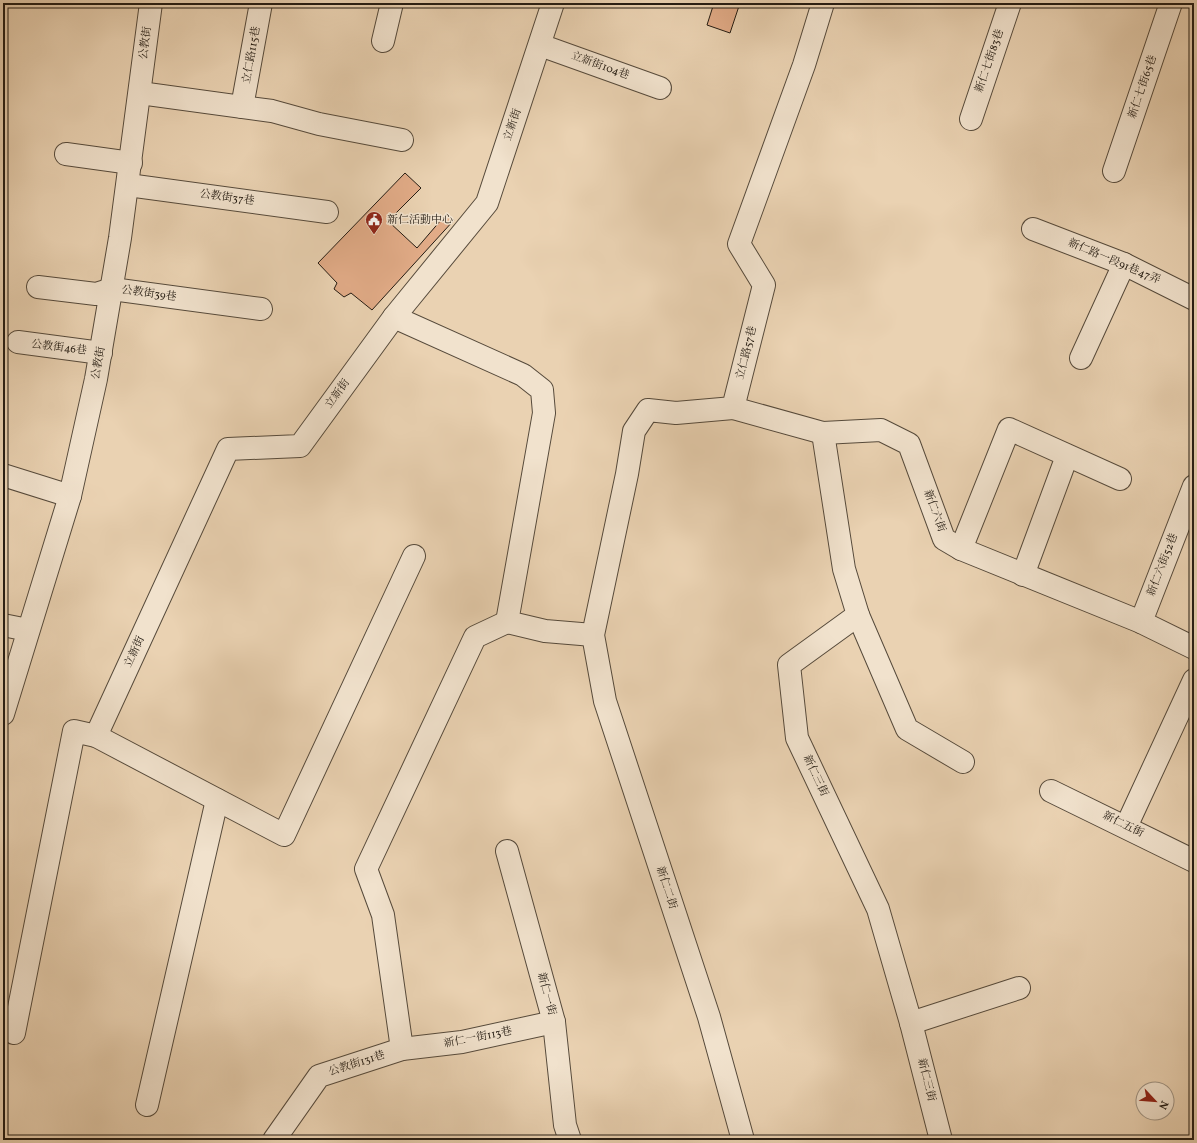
<svg xmlns="http://www.w3.org/2000/svg" width="1197" height="1143" viewBox="0 0 1197 1143" font-family="Vollkorn,'Noto Serif TC',serif">
<style>
.building{fill:#e1ab87;stroke:#241c13}
.lines{fill:none;stroke-linecap:round;stroke-linejoin:round}
.minor-casing{stroke:#564a3b;stroke-width:24}
.minor{stroke:#f1e2cd;stroke-width:22}
.labels{text-anchor:middle;dominant-baseline:central;stroke-width:3;stroke-linejoin:round;paint-order:stroke}
.street-label{font-size:11px;fill:#241c13;stroke:#f1e2cd}
.poi-label{font-size:11px;fill:#241c13;stroke:#f1e2cd;text-anchor:start}
</style>
<rect width="100%" height="100%" fill="#ead2b2"/>
<filter id="stains"><feTurbulence type="fractalNoise" baseFrequency=".005" numOctaves="4"/><feColorMatrix values="0 0 0 0 .2 0 0 0 0 .09 0 0 0 0 .02 0 0 0 .5 -.17"/></filter>
<radialGradient id="worn" r=".72"><stop offset=".6" stop-color="#630" stop-opacity="0"/><stop offset="1" stop-color="#630" stop-opacity=".3"/></radialGradient>
<!-- building -->
<g class="building">
<polygon points="714,3 740,3 730,33 707,25"/>
<polygon points="405,173 421,188 388,221 417,248 447,213 454,220 372,310 351,293 344,297 334,289 337,283 318,263"/>
</g>
<g class="lines">
<defs>
<g id="minor">
<polyline points="383,41 392,3"/>
<polyline points="540,45 660,88"/>
<polyline points="140,93 272,111 319,124 402,140"/>
<polyline points="242,107 261,3"/>
<polyline points="971,119 1010,3"/>
<polyline points="66,154 131,163"/>
<polyline points="1114,171 1171,3"/>
<polyline points="128,185 327,212"/>
<polyline points="1033,229 1124,264 1194,299"/>
<polyline points="38,287 96,294 112,289 261,309"/>
<polyline points="394,317 523,375 542,390 544,413 507,622 545,631 593,635"/>
<polyline points="18,342 101,353"/>
<polyline points="1081,358 1124,264"/>
<polyline points="733,408 823,433 881,430 909,444 944,539 961,549 1141,622 1194,648"/>
<polyline points="823,433 844,569 858,615 789,665 797,738 878,909 911,1023 941,1140"/>
<polyline points="3,475 70,496"/>
<polyline points="961,549 1009,429 1120,479"/>
<polyline points="1023,575 1067,456"/>
<polyline points="858,615 907,729 963,762"/>
<polyline points="1141,622 1194,486"/>
<polyline points="3,625 28,630"/>
<polyline points="3,714 70,496 96,379 120,238 151,3"/>
<polyline points="96,736 228,449 300,446 394,317 487,203 553,3"/>
<polyline points="1051,791 1194,861"/>
<polyline points="1126,827 1194,680"/>
<polyline points="507,851 554,1022 565,1125 570,1140"/>
<polyline points="911,1023 1019,988"/>
<polyline points="14,1033 74,731 96,736 284,835 414,556"/>
<polyline points="402,1049 383,915 366,869 475,637 507,622"/>
<polyline points="147,1105 217,800"/>
<polyline points="274,1140 319,1076 402,1049 462,1042 554,1022"/>
<polyline points="743,1140 709,1017 605,701 593,635 627,474 634,431 648,410 676,413 733,408 764,285 739,244 804,65 823,3"/>
</g>
</defs>
<!-- minor casing -->
<use href="#minor" class="minor-casing"/>
<!-- minor -->
<use href="#minor" class="minor"/>
</g>
<!-- icons -->
<defs>
<symbol id="civic-pin" viewBox="-11 -11 22 30"><path d="M0 17L-7.5 6A9.5 9.5 0 1 1 7.5 6Z" fill="#8f2418" stroke="#f1e2cd"/><path d="M-.6-6.5H3V-4.5H.6V-3L4-1V1h2V6H-6V1h2V-1L-.6-3ZM-1.2 2.5V6h2.4V2.5Z" fill="#fff"/></symbol>
</defs>
<g fill-rule="evenodd">
<use href="#civic-pin" x="364" y="210" width="20" height="27"/>
</g>
<g class="labels">
<!-- street labels -->
<g class="street-label">
<text transform="translate(146 43) rotate(-83)">公教街</text>
<text transform="translate(252 55) rotate(-80)">立仁路115巷</text>
<text transform="translate(990 61) rotate(-71)">新仁七街83巷</text>
<text transform="translate(600 66) rotate(20)">立新街104巷</text>
<text transform="translate(1143 87) rotate(-71)">新仁七街65巷</text>
<text transform="translate(513 125) rotate(-71)">立新街</text>
<text transform="translate(227 198) rotate(8)">公教街37巷</text>
<text transform="translate(1114 262) rotate(23)">新仁路一段91巷47弄</text>
<text transform="translate(149 294) rotate(8)">公教街39巷</text>
<text transform="translate(59 348) rotate(7)">公教街46巷</text>
<text transform="translate(747 353) rotate(-76)">立仁路57巷</text>
<text transform="translate(99 363) rotate(-80)">公教街</text>
<text transform="translate(338 394) rotate(-54)">立新街</text>
<text transform="translate(934 511) rotate(70)">新仁六街</text>
<text transform="translate(1163 565) rotate(-69)">新仁六街52巷</text>
<text transform="translate(135 652) rotate(-65)">立新街</text>
<text transform="translate(815 776) rotate(65)">新仁三街</text>
<text transform="translate(1123 825) rotate(26)">新仁五街</text>
<text transform="translate(666 888) rotate(72)">新仁二街</text>
<text transform="translate(546 994) rotate(75)">新仁一街</text>
<text transform="translate(478 1038) rotate(-11)">新仁一街113巷</text>
<text transform="translate(357 1064) rotate(-18)">公教街131巷</text>
<text transform="translate(926 1080) rotate(76)">新仁三街</text>
</g>
<!-- poi labels -->
<g class="poi-label">
<text x="387" y="220">新仁活動中心</text>
</g>
</g>
<!-- margin -->
<rect width="1197" height="1143" fill="none" stroke="#ead2b2" stroke-width="16"/>
<rect x="4" y="4" width="1189" height="1135" fill="none" stroke="#241c13" stroke-width="2"/>
<rect x="8" y="8" width="1181" height="1127" fill="none" stroke="#241c13"/>
<!-- north arrow -->
<g transform="translate(1155 1101) rotate(116)"><circle r="19" fill="#f1e2cd" stroke="#9f9383"/>
<path d="M0-3L7 15L0 10L-7 15Z" fill="#8f2418"/>
<text y="-6" font-size="11" font-weight="bold" text-anchor="middle" fill="#241c13">N</text>
</g>
<rect width="100%" height="100%" filter="url(#stains)"/>
<rect width="100%" height="100%" fill="url(#worn)"/>
</svg>
